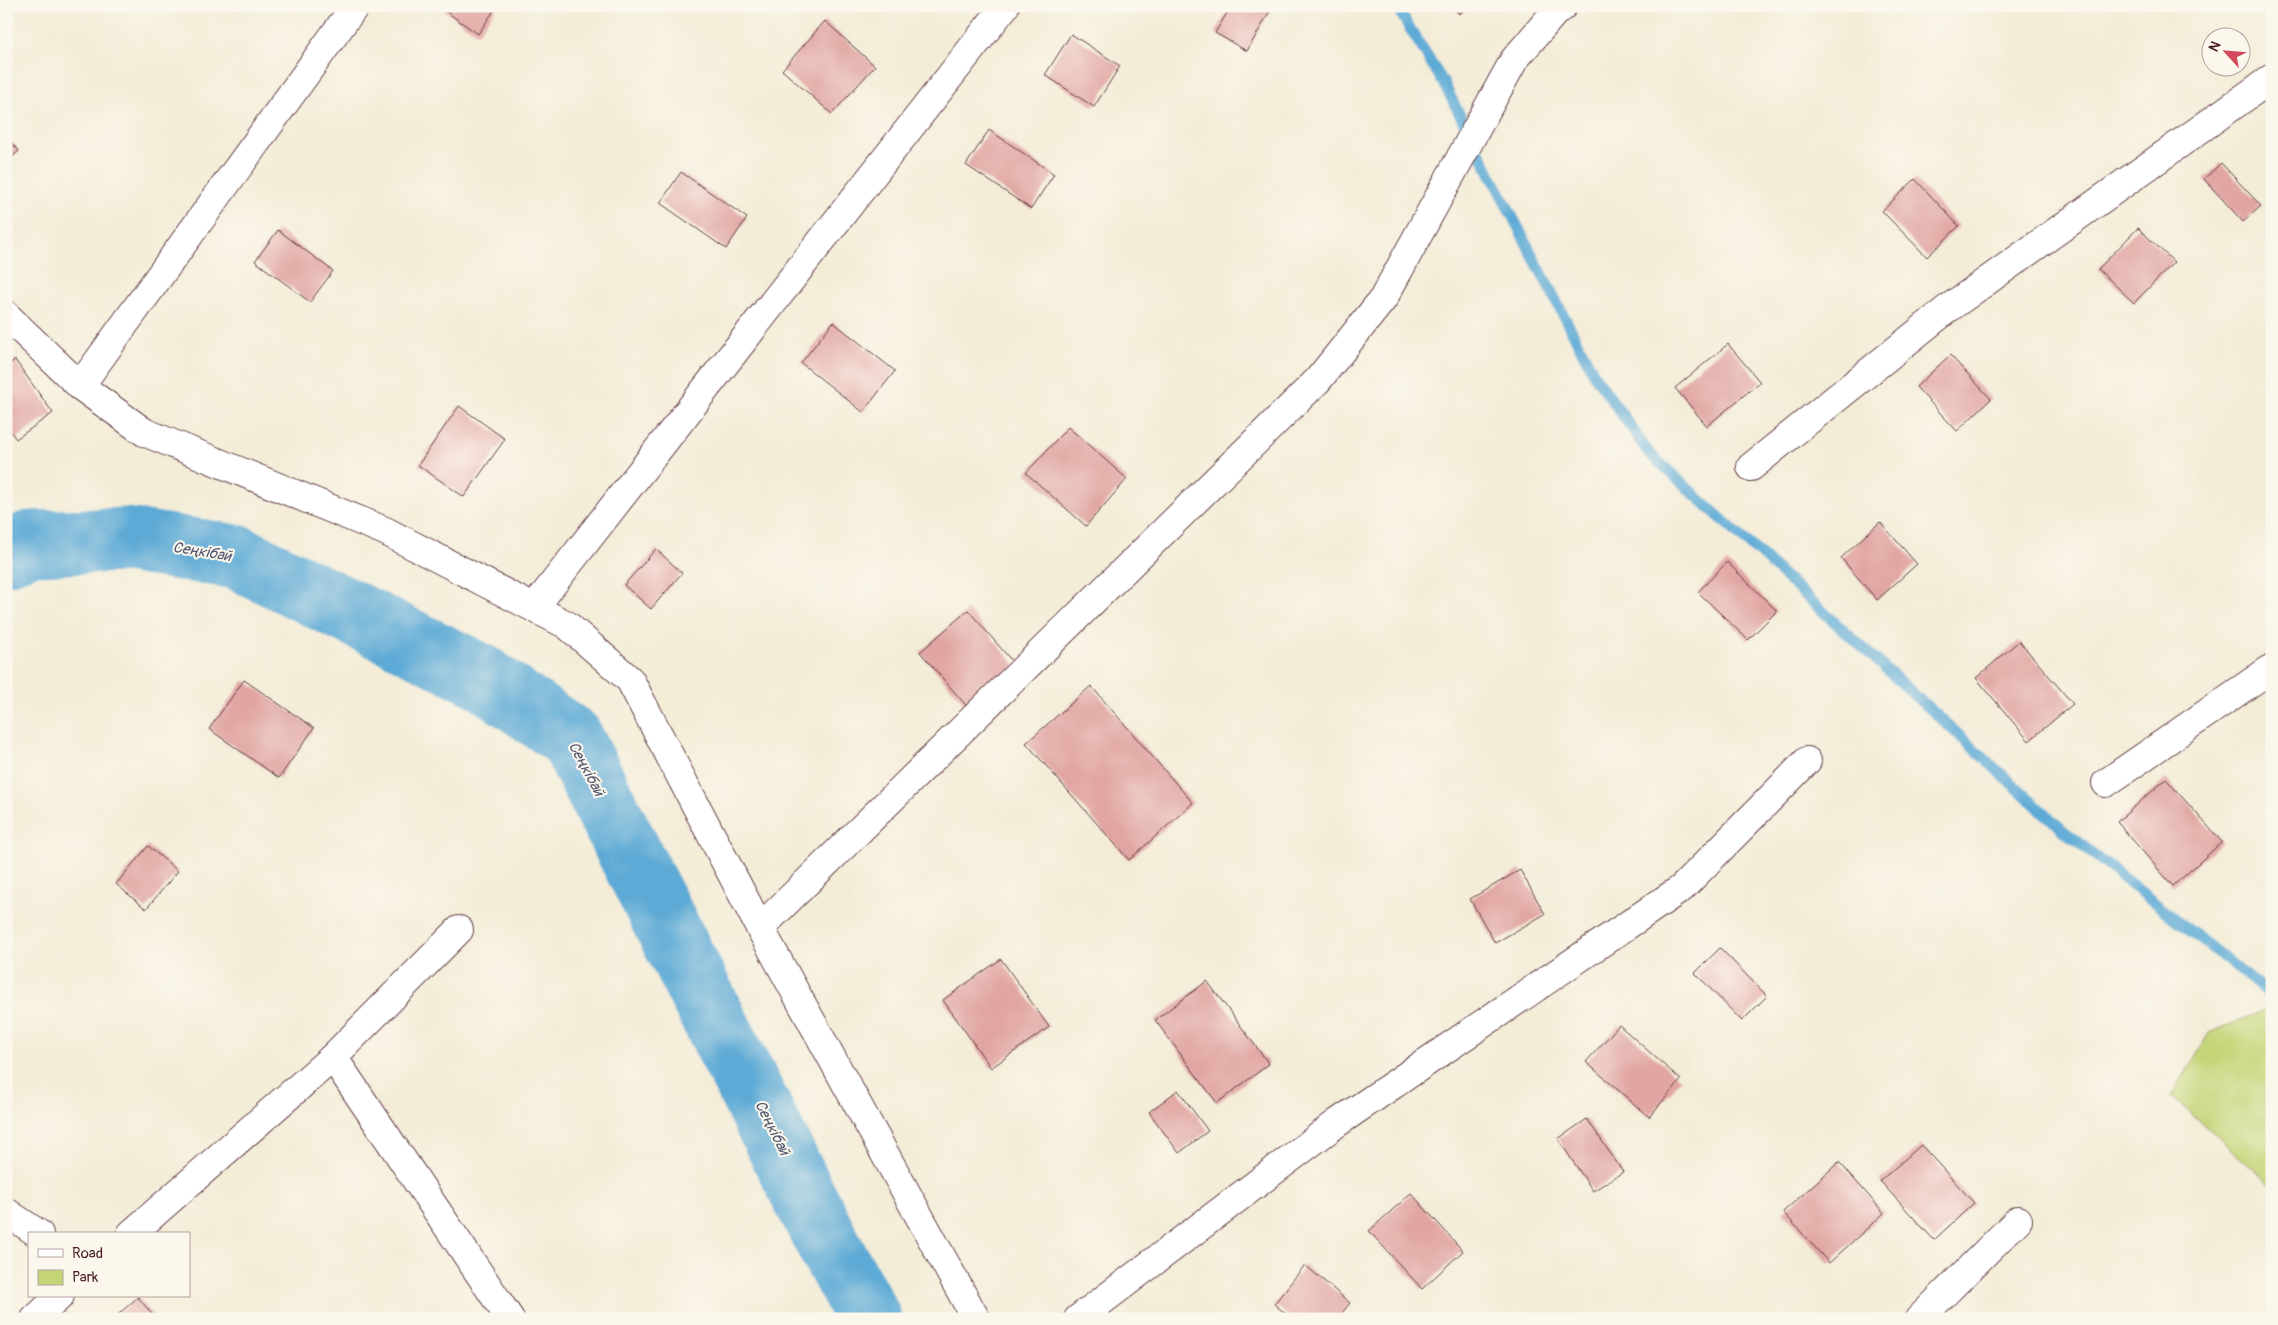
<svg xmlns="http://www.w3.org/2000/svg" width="2278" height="1325" viewBox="0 0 2278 1325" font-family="Pangolin,sans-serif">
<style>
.green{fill:#c4d577;stroke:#877a51}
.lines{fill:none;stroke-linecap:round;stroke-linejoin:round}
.stream{stroke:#5daad6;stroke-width:11}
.river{stroke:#5daad6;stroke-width:65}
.building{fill:#e1a6a3}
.minor-casing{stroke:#633e45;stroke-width:30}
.minor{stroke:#fff;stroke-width:28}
.labels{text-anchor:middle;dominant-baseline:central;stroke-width:4;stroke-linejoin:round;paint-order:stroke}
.water-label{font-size:15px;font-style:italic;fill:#52576f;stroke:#fbf7ec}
</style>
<rect width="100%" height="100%" fill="#fbf7ec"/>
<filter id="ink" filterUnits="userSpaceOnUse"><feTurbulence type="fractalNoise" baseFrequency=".02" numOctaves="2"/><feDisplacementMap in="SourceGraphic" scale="10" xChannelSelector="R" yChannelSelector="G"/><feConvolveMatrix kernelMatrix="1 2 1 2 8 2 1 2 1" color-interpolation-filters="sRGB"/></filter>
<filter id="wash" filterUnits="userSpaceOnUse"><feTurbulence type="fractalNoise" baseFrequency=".0096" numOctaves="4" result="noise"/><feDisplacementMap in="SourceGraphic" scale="20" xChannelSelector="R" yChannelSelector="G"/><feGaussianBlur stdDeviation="1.12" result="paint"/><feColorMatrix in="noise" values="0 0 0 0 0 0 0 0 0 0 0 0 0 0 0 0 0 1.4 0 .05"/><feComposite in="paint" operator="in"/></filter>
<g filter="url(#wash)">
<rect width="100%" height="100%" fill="#f3ecd7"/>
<!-- green -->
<polygon class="green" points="2272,1007 2272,1186 2172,1096 2209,1033"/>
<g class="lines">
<!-- stream -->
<polyline class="stream" points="1396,6 1443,82 1595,376 1649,453 2063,830 2272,996"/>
<!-- river -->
<polyline class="river" points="6,553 30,543 127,540 237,557 481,676 571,738 834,1255 869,1319"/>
</g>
<g id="blocks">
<!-- building -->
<g class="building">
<polygon points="438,6 497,6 478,34"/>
<polygon points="1231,6 1273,6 1247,51 1215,33"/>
<polygon points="1454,6 1471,6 1459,14"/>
<polygon points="825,21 875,66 832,114 782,70"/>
<polygon points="1071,34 1120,66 1094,107 1045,75"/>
<polygon points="989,130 1054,174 1031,209 966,165"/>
<polygon points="6,137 19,151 6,162"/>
<polygon points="2221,163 2261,206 2243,222 2204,179"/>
<polygon points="681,172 747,218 726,249 660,203"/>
<polygon points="1915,179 1959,226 1927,257 1882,211"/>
<polygon points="2138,228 2174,262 2134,303 2098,269"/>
<polygon points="278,230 333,271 310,302 255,261"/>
<polygon points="833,322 895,371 863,412 801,363"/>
<polygon points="1728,344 1760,382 1707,426 1675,388"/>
<polygon points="1950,355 1991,399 1957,431 1916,387"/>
<polygon points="15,360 53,413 16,439 6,425 6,366"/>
<polygon points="459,406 505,439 464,497 418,465"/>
<polygon points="1068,427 1127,479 1086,526 1026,473"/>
<polygon points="1880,522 1917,564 1877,600 1841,558"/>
<polygon points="656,549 682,573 651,609 624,585"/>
<polygon points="1727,562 1777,611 1748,640 1698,592"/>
<polygon points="968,610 1018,668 970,710 920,652"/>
<polygon points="2019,641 2073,704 2029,741 1976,678"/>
<polygon points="244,680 314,728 279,778 209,729"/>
<polygon points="1091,686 1193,803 1129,860 1026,743"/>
<polygon points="2166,779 2222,842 2173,886 2117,822"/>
<polygon points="148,846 178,871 146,909 116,884"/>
<polygon points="1520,870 1545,914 1495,943 1470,899"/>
<polygon points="1720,948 1767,996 1742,1021 1695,973"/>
<polygon points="1001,959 1049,1027 991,1068 943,1000"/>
<polygon points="1207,981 1269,1064 1217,1103 1155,1020"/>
<polygon points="1619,1025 1681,1080 1649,1117 1586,1062"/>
<polygon points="1178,1090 1208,1131 1179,1153 1149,1112"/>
<polygon points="1587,1119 1623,1172 1593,1191 1558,1139"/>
<polygon points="1921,1145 1974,1203 1934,1240 1880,1181"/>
<polygon points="1839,1162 1884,1213 1829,1263 1783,1212"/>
<polygon points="1411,1193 1463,1251 1422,1289 1369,1231"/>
<polygon points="1305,1265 1350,1303 1337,1319 1292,1319 1274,1304"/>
<polygon points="138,1297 156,1319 113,1319"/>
</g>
</g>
</g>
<g filter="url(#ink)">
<use href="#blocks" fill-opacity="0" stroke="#633e45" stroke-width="1"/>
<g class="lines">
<defs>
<g id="minor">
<polyline points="6,315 80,386 144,432 385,531 567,625 630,680 760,928 976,1319"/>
<polyline points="80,386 355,6"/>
<polyline points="1751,467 1946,310 2272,78"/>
<polyline points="534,608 1005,6"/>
<polyline points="2106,783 2272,668"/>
<polyline points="760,928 1318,380 1383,299 1514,60 1556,11 1563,6"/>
<polyline points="333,1057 510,1319"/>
<polyline points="6,1212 39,1234"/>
<polyline points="131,1234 333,1057 459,930"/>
<polyline points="35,1319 60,1296"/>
<polyline points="1078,1319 1337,1123 1682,888 1807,761"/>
<polyline points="1919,1319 2018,1220"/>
</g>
</defs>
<!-- minor casing -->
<use href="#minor" class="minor-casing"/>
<!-- minor -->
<use href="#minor" class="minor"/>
</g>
</g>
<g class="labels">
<!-- water labels -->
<g class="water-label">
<text transform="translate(202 552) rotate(9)">Сеңкібай</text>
<text transform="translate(586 769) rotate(62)">Сеңкібай</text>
<text transform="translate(772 1128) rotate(63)">Сеңкібай</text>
</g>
</g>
<!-- margin -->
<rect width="2278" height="1325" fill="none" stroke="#fbf7ec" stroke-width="25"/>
<!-- legend -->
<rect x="28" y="1232" width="162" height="65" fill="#fbf7ec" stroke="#b4a19f"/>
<rect x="38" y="1249" width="25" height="8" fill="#ffffff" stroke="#b4a19f"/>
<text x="72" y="1258" font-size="15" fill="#4a1f2b">Road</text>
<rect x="38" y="1270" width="25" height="15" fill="#c4d577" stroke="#b4a19f"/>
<text x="72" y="1282" font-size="15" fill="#4a1f2b">Park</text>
<!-- north arrow -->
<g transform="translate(2226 52) rotate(296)"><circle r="24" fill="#fbf7ec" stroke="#b4a19f"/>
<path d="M0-4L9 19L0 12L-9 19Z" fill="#d1495b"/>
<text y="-8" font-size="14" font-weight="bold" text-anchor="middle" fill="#4a1f2b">N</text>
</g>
</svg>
